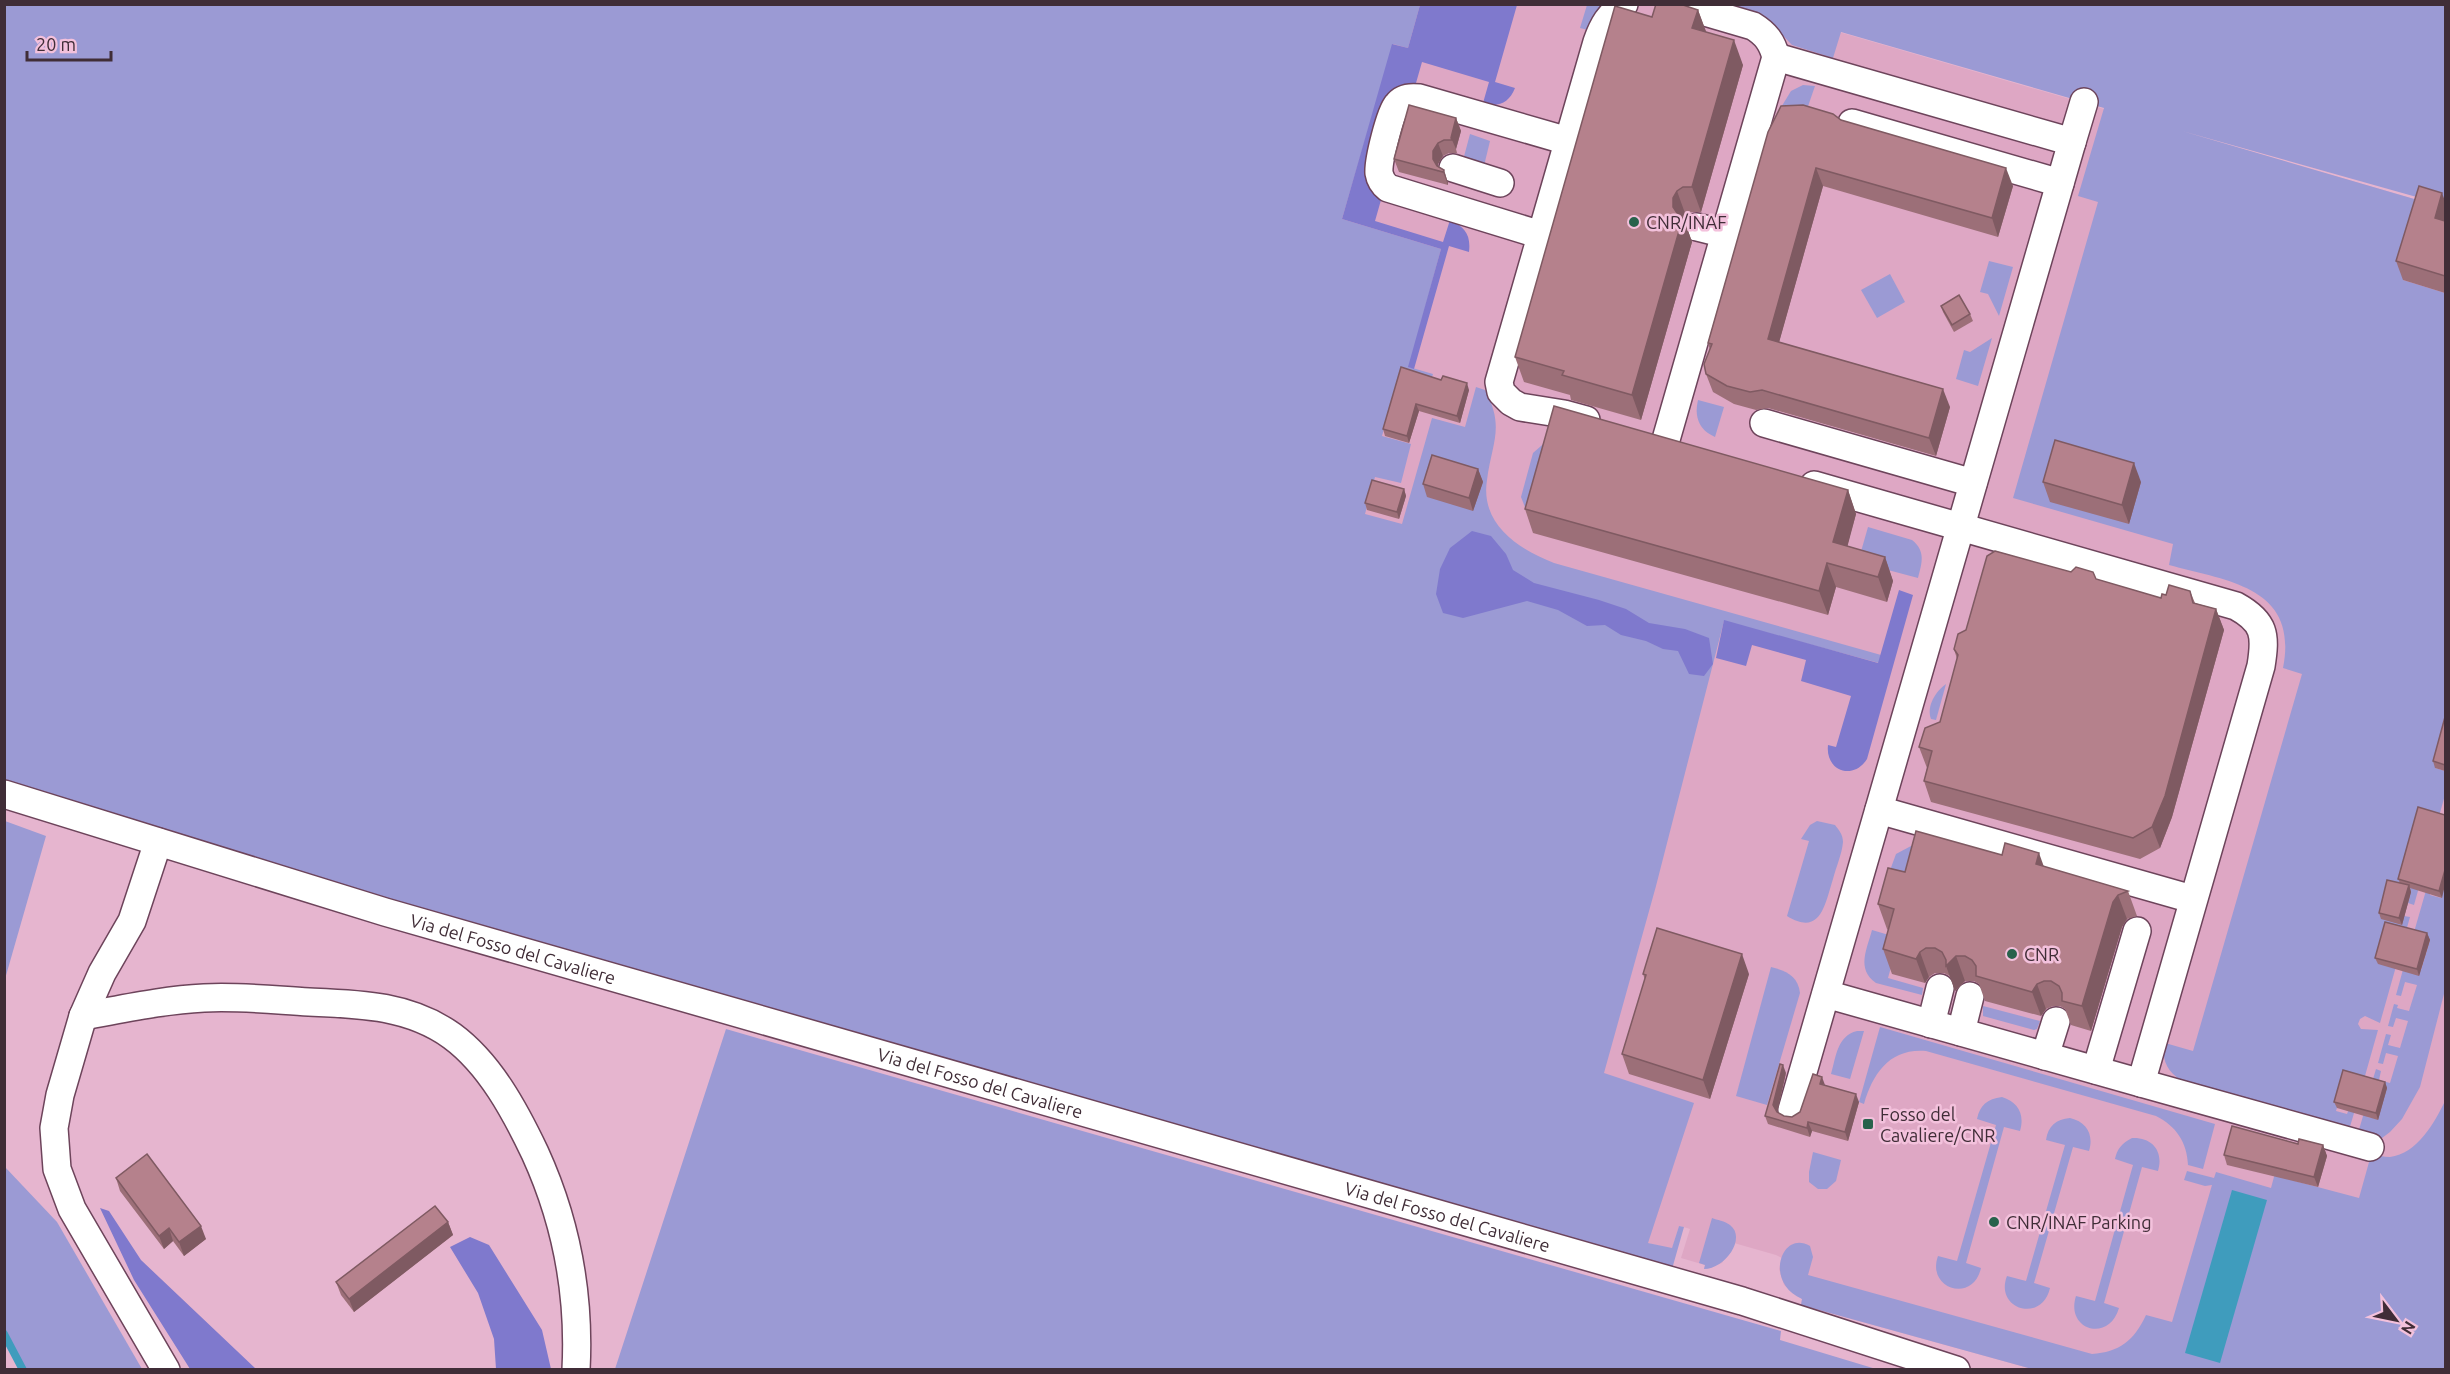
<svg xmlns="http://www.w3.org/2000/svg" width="2450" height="1374" viewBox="0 0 2450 1374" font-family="Ubuntu,sans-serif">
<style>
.built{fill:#dea7c4}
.green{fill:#9b9ad4}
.forest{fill:#7f79cd}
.water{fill:#3f9cbd}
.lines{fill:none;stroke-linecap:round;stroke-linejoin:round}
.stream{stroke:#3f9cbd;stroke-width:8}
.minor-casing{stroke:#6d445b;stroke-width:30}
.minor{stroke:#fff;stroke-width:27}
.wall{fill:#9c6f78}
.shaded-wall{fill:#7f5a62}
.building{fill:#b5818c;stroke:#7f5a62;stroke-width:1.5}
.poi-dot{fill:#28624c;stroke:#f3c1dc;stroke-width:2}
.labels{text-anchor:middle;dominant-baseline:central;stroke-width:5;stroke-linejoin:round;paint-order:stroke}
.poi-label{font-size:18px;fill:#402d37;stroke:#f3c1dc;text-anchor:start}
.street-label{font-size:18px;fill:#402d37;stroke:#f3c1dc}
</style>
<rect width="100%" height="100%" fill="#e6b5cf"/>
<!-- built -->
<polygon class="built" points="1321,5 1746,5 2445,208 2445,1369 2032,1369 1801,1305 1802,1299 1784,1285 1779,1269 1782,1258 1776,1255 1734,1243 1722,1263 1704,1269 1705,1265 1681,1258 1690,1229 1687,1228 1679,1226 1672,1249 1648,1243 1022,1058"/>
<!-- green -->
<g class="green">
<path d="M4,5H1420L1408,48L1393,44L1342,219L1441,249L1409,367L1433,374L1431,380L1400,372L1382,436L1411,444L1401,483L1375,477L1365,514L1402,524L1432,418L1465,427L1476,387L1485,390C1505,427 1492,442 1487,480C1480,524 1518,549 1554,563L1881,655L1879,663L1724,621L1656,886L1604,1073L1694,1103L1648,1243L1672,1248L1679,1226L1684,1227L1672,1269C1115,1109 557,954 5,780Z"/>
<polygon points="1587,5 1601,5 1593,16 1588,30 1580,28"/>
<path d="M1723,5H2445V205L2182,131L2445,208L2403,280L2445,293L2446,733L2435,768L2445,771V795L2414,905L2408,903L2410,891L2402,924L2404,916L2410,917L2380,1023L2365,1016L2360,1019L2358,1024L2361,1029L2378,1030L2359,1097L2346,1077L2336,1111L2347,1114L2352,1101L2357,1103L2349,1130L2185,1083C2170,1074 2160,1062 2165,1043L2193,1051L2302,674L2283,668C2299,587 2228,581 2169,565L2173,544L2013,498L2098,202L2078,196L2104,108L1841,32L1833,58L1792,45L1767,19Z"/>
<polygon points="1803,85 1815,86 1805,115 1780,109 1791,91"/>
<polygon points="1470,134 1490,141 1483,170 1462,164"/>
<polygon points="1989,261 2013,267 1999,316 1988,294 1980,292"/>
<polygon points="1890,274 1905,302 1877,318 1861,290"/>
<polygon points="1992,338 1978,386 1956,379 1964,350 1970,352"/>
<path d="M1698,400L1724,407L1715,437C1699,430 1694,417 1698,400Z"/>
<polygon points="1558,431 1534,530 1521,497 1533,453"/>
<path d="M1868,527L1912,540C1926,551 1922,563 1918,578L1858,562Z"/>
<path d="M1946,684L1936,720L1931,719C1926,706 1936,691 1946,684Z"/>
<polygon points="5,821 46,836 5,979 4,821"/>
<path d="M1817,821L1835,825C1839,830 1843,835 1843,842C1842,854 1836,867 1833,879C1825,904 1821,937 1787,916L1809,841L1801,839L1810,825Z"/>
<polygon points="1911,846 1925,849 1912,892 1885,884 1896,854"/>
<polygon points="2429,880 2430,895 2441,898 2445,885 2445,990 2420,1087 2402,1119 2390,1132 2382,1138 2375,1138 2358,1133 2366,1106 2367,1117 2378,1119 2367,1099 2376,1069 2381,1071 2379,1080 2390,1083 2398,1056 2386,1053 2383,1064 2378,1063 2386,1034 2391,1035 2388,1045 2400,1048 2408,1021 2396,1018 2393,1027 2388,1026 2394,1004 2398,1005 2397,1008 2409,1011 2417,985 2405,982 2401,996 2396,995 2407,955 2410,967 2421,970 2430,940 2410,946"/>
<path d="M1872,930L1899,938L1888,978L1923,988L1922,995L1876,983C1856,969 1867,949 1872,930Z"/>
<path d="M1771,967C1786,971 1798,976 1800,993L1767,1105L1736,1096Z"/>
<polygon points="1983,1006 2040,1021 2037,1029 2034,1030 1983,1016"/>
<path d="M1880,1027L2215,1124L2203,1169L2188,1165C2187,1142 2176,1126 2156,1116L1926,1051C1890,1048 1873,1073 1864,1104L1859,1102Z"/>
<polygon points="726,1029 1781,1331 1780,1340 1876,1369 615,1369"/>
<path d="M1857,1031H1864L1850,1079L1831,1074C1836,1057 1837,1036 1857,1031Z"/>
<path d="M2002,1097C2018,1102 2025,1114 2020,1131L2004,1127L1966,1263L1981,1268C1973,1304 1926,1289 1938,1256L1957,1261L1996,1125L1977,1119C1980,1105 1987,1099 2002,1097Z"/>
<path d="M2445,1101V1369H2032L1801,1305L1802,1299C1763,1282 1782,1229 1810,1246L1813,1257L1808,1275L2092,1354C2119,1352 2134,1341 2146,1315L2172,1322L2212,1185L2205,1186L2184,1180L2187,1171L2214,1178L2216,1172L2271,1188L2283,1143L2295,1181L2359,1198L2371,1155C2377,1155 2384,1157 2390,1157C2417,1154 2435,1122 2445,1101Z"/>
<path d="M2070,1118C2087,1122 2094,1135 2089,1151L2073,1147L2034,1283L2050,1288C2042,1324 1994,1309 2007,1276L2026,1281L2065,1145L2046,1140C2048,1126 2056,1119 2070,1118Z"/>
<path d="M2132,1138C2152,1137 2164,1151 2158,1171L2142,1167L2104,1303L2119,1308C2109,1343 2065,1330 2076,1296L2095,1301L2133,1165L2115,1159C2117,1149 2122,1143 2132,1138Z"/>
<polygon points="1813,1152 1841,1160 1836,1181 1827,1189 1818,1189 1809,1182 1809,1172"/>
<polygon points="5,1167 57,1222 142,1369 23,1369 5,1334"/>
<path d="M1712,1218C1717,1220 1725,1221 1730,1225C1747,1238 1725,1269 1704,1269L1705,1265L1699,1263Z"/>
</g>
<!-- forest -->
<g class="forest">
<path d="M1420,5H1517L1495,82L1515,88C1509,103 1498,108 1483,103L1489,82L1422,62L1416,83C1405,83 1394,88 1387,96C1378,106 1363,164 1366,177C1368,187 1375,193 1381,200L1375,221L1443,242L1450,220C1465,227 1471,235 1469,252L1449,246L1414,369L1408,367L1441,249L1342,219L1392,44L1408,48Z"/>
<polygon points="1472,531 1491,536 1506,554 1513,570 1534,583 1599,600 1626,609 1649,623 1685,629 1709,638 1713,664 1704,676 1689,674 1678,651 1663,649 1646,641 1621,635 1605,625 1587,626 1558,610 1527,601 1463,618 1443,613 1436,594 1440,569 1450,548"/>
<path d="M1899,590L1913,595L1867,759C1853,781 1825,771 1828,745L1836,747L1851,696L1801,681L1806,660L1752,645L1746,666L1716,658L1724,620L1878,663Z"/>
<polygon points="100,1208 109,1211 141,1260 256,1369 190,1369 134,1280"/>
<polygon points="470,1237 489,1245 542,1330 551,1369 496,1369 494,1339 478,1293 450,1247"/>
</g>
<!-- water -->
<polygon class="water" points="2232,1190 2267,1200 2220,1363 2185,1353"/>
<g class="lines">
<!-- stream -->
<polyline class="stream" points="4,1334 23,1370"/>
<defs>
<g id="minor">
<polyline points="1776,57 2072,142 1792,1110"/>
<polyline points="1852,123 2060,183"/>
<polyline points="2072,142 2084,102"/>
<polyline points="1453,168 1500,183"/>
<polyline points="1697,227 1725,234"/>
<path d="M1541,235L1388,188C1383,184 1380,179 1379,173C1378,161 1390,113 1397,105C1402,98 1411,97 1419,98L1568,141"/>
<path d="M1586,420L1564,414L1520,407L1511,402L1501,392L1499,382L1597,42C1603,25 1609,15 1624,4"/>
<polyline points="1764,423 1973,483"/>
<path d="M1665,443L1776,57C1772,42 1766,34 1753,26L1678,4"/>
<path d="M1814,485L2236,606C2265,622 2266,635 2261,666L2141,1083L1826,994"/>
<path id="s1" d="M4,794L385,912L1742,1301L1956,1370"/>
<polyline points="1879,810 2192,899"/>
<polyline points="158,842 132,921 102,973 83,1016 60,1095 54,1128 57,1169 72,1209 166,1370"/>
<path d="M83,1016C123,1009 163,1000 204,998C239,996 274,1000 309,1002C359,1004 409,1005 452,1036C490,1064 515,1111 535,1153C567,1223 580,1294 576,1370"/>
<polyline points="1931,1024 1940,988"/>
<polyline points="1961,1032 1970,996"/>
<polyline points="2045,1056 2056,1021"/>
<polyline points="2096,1070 2137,931"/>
<polyline points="2141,1083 2370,1147"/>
</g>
</defs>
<!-- minor casing -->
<use href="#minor" class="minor-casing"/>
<!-- minor -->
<use href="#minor" class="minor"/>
</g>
<!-- wall -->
<g class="wall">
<polygon points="1698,10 1706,32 1743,65 1701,212 1692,212 1686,216 1684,219 1692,242 1641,420 1571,400 1570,395 1524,382 1515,357 1652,17"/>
<polygon points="1456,118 1461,131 1456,149 1457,153 1449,153 1443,156 1438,164 1438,166 1444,170 1448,183 1448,185 1399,172 1394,159"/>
<polygon points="1841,120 2013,186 1998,237 1823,186 1779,342 1950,407 1936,456 1768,408 1756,410 1734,404 1713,392 1706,374 1710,350 1708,343"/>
<polygon points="2445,201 2445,293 2403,280 2396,261"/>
<polygon points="1941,306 1970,314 1973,321 1954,332 1943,312"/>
<polygon points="1401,367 1469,390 1460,423 1419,411 1409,443 1385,436 1383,429"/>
<polygon points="1478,469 1483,482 1473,511 1427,497 1423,484"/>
<polygon points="2043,482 2141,482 2129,524 2050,502"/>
<polygon points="1404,489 1406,496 1399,519 1367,510 1365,503"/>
<polygon points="1848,490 1856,514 1847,546 1885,557 1893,581 1887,602 1836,587 1828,615 1533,533 1525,509"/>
<polygon points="2096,579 2161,598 2166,595 2190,591 2195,603 2216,609 2224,630 2172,817 2160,848 2140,859 1931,802 1924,781 1927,768 1919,747 1940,722 1957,659 1954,649"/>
<polygon points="2445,717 2445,771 2435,768 2433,761"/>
<polygon points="2418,807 2442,898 2410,888 2411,892 2402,925 2381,919 2379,913 2400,883 2398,879"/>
<polygon points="2044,867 2128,891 2137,916 2127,919 2122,927 2091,1031 2071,1025 2065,1009 2060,1006 2053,1006 2046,1009 2041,1016 1985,1001 1979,984 1974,981 1965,981 1955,991 1950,976 1944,973 1935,973 1929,977 1925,983 1892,974 1883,949 1888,930 1887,929 1878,904 1905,872"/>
<polygon points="2427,933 2430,940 2419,976 2378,964 2375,958"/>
<polygon points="1643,974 1749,974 1710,1099 1629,1074 1622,1054 1645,980"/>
<polygon points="1786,1073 1777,1112 1784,1116 1792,1117 1800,1112 1825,1085 1859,1102 1848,1141 1812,1131 1810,1137 1768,1124 1765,1116"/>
<polygon points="2385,1082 2387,1088 2378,1120 2337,1108 2334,1102"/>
<polygon points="2298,1144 2323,1145 2327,1156 2318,1187 2227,1165 2224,1155"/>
<polygon points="116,1178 206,1239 184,1256 173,1241 164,1249 120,1191"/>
<polygon points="448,1222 453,1235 354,1312 341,1295 336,1282"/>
</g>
<!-- shaded-wall -->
<g class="shaded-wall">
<polygon points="1698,10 1707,34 1692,28"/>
<polygon points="1734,40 1743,65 1701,212 1692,187"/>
<polygon points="1456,118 1461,131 1456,149 1452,140 1451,138"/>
<polygon points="1438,143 1443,156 1438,164 1438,172 1433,159 1433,151"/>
<polygon points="1816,168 1823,186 1775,357 1768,339"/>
<polygon points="2006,168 2013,186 1998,237 1992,218"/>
<polygon points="1444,170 1448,183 1448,185 1443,172"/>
<polygon points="1677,191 1686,216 1684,219 1692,242 1641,420 1632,395 1673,207 1673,198"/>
<polygon points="2442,193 2445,201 2445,225 2435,218"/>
<polygon points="1467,383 1469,390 1460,423 1457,416"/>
<polygon points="1943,389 1950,407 1936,456 1929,438"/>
<polygon points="1416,404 1419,411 1409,443 1407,436"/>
<polygon points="2134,463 2141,482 2129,524 2122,505"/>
<polygon points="1478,469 1483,482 1473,511 1469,498"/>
<polygon points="1404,489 1406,496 1399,519 1397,512"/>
<polygon points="1848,490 1856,514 1842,567 1833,542"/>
<polygon points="1885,557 1893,581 1887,602 1878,577"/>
<polygon points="1827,563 1836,587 1828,615 1819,591"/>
<polygon points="2216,609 2224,630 2172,817 2160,848 2152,827"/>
<polygon points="2039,853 2048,878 2036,864"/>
<polygon points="2445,870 2445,885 2442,898 2439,891"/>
<polygon points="2409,885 2411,892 2402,925 2399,918"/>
<polygon points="2118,895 2127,919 2122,927 2091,1031 2082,1006 2113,902"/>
<polygon points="2427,933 2430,940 2419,976 2417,969"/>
<polygon points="1920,952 1929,977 1925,983 1916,959"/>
<polygon points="1742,954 1749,974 1710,1099 1703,1080"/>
<polygon points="1956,956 1965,981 1955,991 1946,966"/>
<polygon points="2037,984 2046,1009 2041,1016 2032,992"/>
<polygon points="1783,1065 1786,1073 1777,1113 1773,1105"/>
<polygon points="1822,1077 1825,1085 1820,1084"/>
<polygon points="2385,1082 2387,1088 2378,1120 2376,1113"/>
<polygon points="1856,1094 1859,1102 1848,1141 1845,1132"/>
<polygon points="1808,1122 1812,1131 1810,1137 1807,1128"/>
<polygon points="2323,1145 2327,1156 2318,1187 2314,1177"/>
<polygon points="448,1222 453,1235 354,1312 349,1299"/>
<polygon points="201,1226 206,1239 184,1256 179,1242"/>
<polygon points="169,1228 173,1241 164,1249 159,1236"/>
</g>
<!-- building -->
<g class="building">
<polygon points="1656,4 1680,4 1698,10 1692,28 1734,40 1692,187 1683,187 1677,191 1673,198 1673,207 1677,213 1683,217 1632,395 1562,375 1564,371 1515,357 1615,6 1652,17"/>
<polygon points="1409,105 1456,118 1451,138 1452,140 1444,140 1438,143 1433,151 1433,159 1437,166 1444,170 1443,172 1394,159"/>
<polygon points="1803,105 1833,114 1841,120 2006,168 1992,218 1816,168 1768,339 1943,389 1929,438 1762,390 1750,392 1727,386 1706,374 1704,364 1712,344 1708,343 1768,132 1781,106"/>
<polygon points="2419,186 2442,193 2435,218 2445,221 2445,276 2396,261"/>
<polygon points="1959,295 1970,314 1952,325 1941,306"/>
<polygon points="1401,367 1441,380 1443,376 1467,383 1457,416 1416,404 1407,436 1383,429"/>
<polygon points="1554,406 1848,490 1833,542 1885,557 1878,577 1827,563 1819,591 1525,509"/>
<polygon points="2055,440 2134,463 2122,505 2043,482"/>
<polygon points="1432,455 1478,469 1469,498 1423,484"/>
<polygon points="1372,480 1404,489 1397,512 1365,503"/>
<polygon points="1995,551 2071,572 2076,567 2093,572 2096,579 2161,598 2162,594 2166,595 2169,585 2190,591 2193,603 2216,609 2165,796 2152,827 2133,838 1924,781 1932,751 1919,747 1925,728 1940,722 1958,655 1954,649 1958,634 1966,630 1987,556"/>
<polygon points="2445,717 2445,765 2433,761"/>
<polygon points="2418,807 2445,815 2445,870 2439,891 2398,879"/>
<polygon points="1916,831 2002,855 2005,843 2039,853 2036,864 2128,891 2118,895 2113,902 2082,1006 2062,1001 2062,993 2059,986 2051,981 2044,981 2037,984 2032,992 1976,976 1976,966 1972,960 1965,956 1956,956 1946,966 1946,960 1942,952 1935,948 1926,948 1920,952 1916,959 1883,949 1894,909 1878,904 1888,868 1905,872"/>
<polygon points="2387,880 2409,885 2399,918 2379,913"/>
<polygon points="2385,922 2427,933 2417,969 2375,958"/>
<polygon points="1657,928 1742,954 1703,1080 1622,1054 1646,975 1643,974"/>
<polygon points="1780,1064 1783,1065 1773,1105 1777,1112 1784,1116 1792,1117 1800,1112 1813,1074 1822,1077 1820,1084 1856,1094 1845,1132 1808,1122 1807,1128 1765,1116"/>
<polygon points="2343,1070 2385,1082 2376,1113 2334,1102"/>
<polygon points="2232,1126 2298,1144 2299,1139 2323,1145 2314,1177 2224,1155"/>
<polygon points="147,1154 201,1226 179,1242 169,1228 159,1236 116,1178"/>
<polygon points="435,1206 448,1222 349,1299 336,1282"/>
</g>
<!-- markers -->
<g class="poi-dot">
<circle cx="1634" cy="222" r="6"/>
<circle cx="2012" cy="954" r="6"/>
<rect x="1862" y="1118" width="12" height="12" rx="3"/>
<circle cx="1994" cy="1222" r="6"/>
</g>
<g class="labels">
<!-- poi labels -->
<g class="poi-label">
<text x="1646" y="222">CNR/INAF</text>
<text x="2024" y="954">CNR</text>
<text x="1880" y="1114">Fosso del<tspan x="1880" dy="21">Cavaliere/CNR</tspan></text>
<text x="2006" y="1222">CNR/INAF Parking</text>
</g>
<!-- street labels -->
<g class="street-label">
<text stroke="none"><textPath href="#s1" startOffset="532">Via del Fosso del Cavaliere</textPath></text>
<text stroke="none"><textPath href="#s1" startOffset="1018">Via del Fosso del Cavaliere</textPath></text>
<text stroke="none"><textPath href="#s1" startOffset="1504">Via del Fosso del Cavaliere</textPath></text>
</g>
</g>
<!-- border -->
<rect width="2450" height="1374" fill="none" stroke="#402d37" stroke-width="12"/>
<!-- north arrow -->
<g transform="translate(2396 1320) rotate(122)" stroke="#f3c1dc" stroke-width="4.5" paint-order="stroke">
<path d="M0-4.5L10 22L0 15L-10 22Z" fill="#402d37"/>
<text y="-9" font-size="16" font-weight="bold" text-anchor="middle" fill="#402d37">N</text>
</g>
<!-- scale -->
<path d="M27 51v9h84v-9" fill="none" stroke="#402d37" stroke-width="3"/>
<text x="36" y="51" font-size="18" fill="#402d37" stroke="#f3c1dc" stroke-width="4.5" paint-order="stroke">20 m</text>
</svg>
